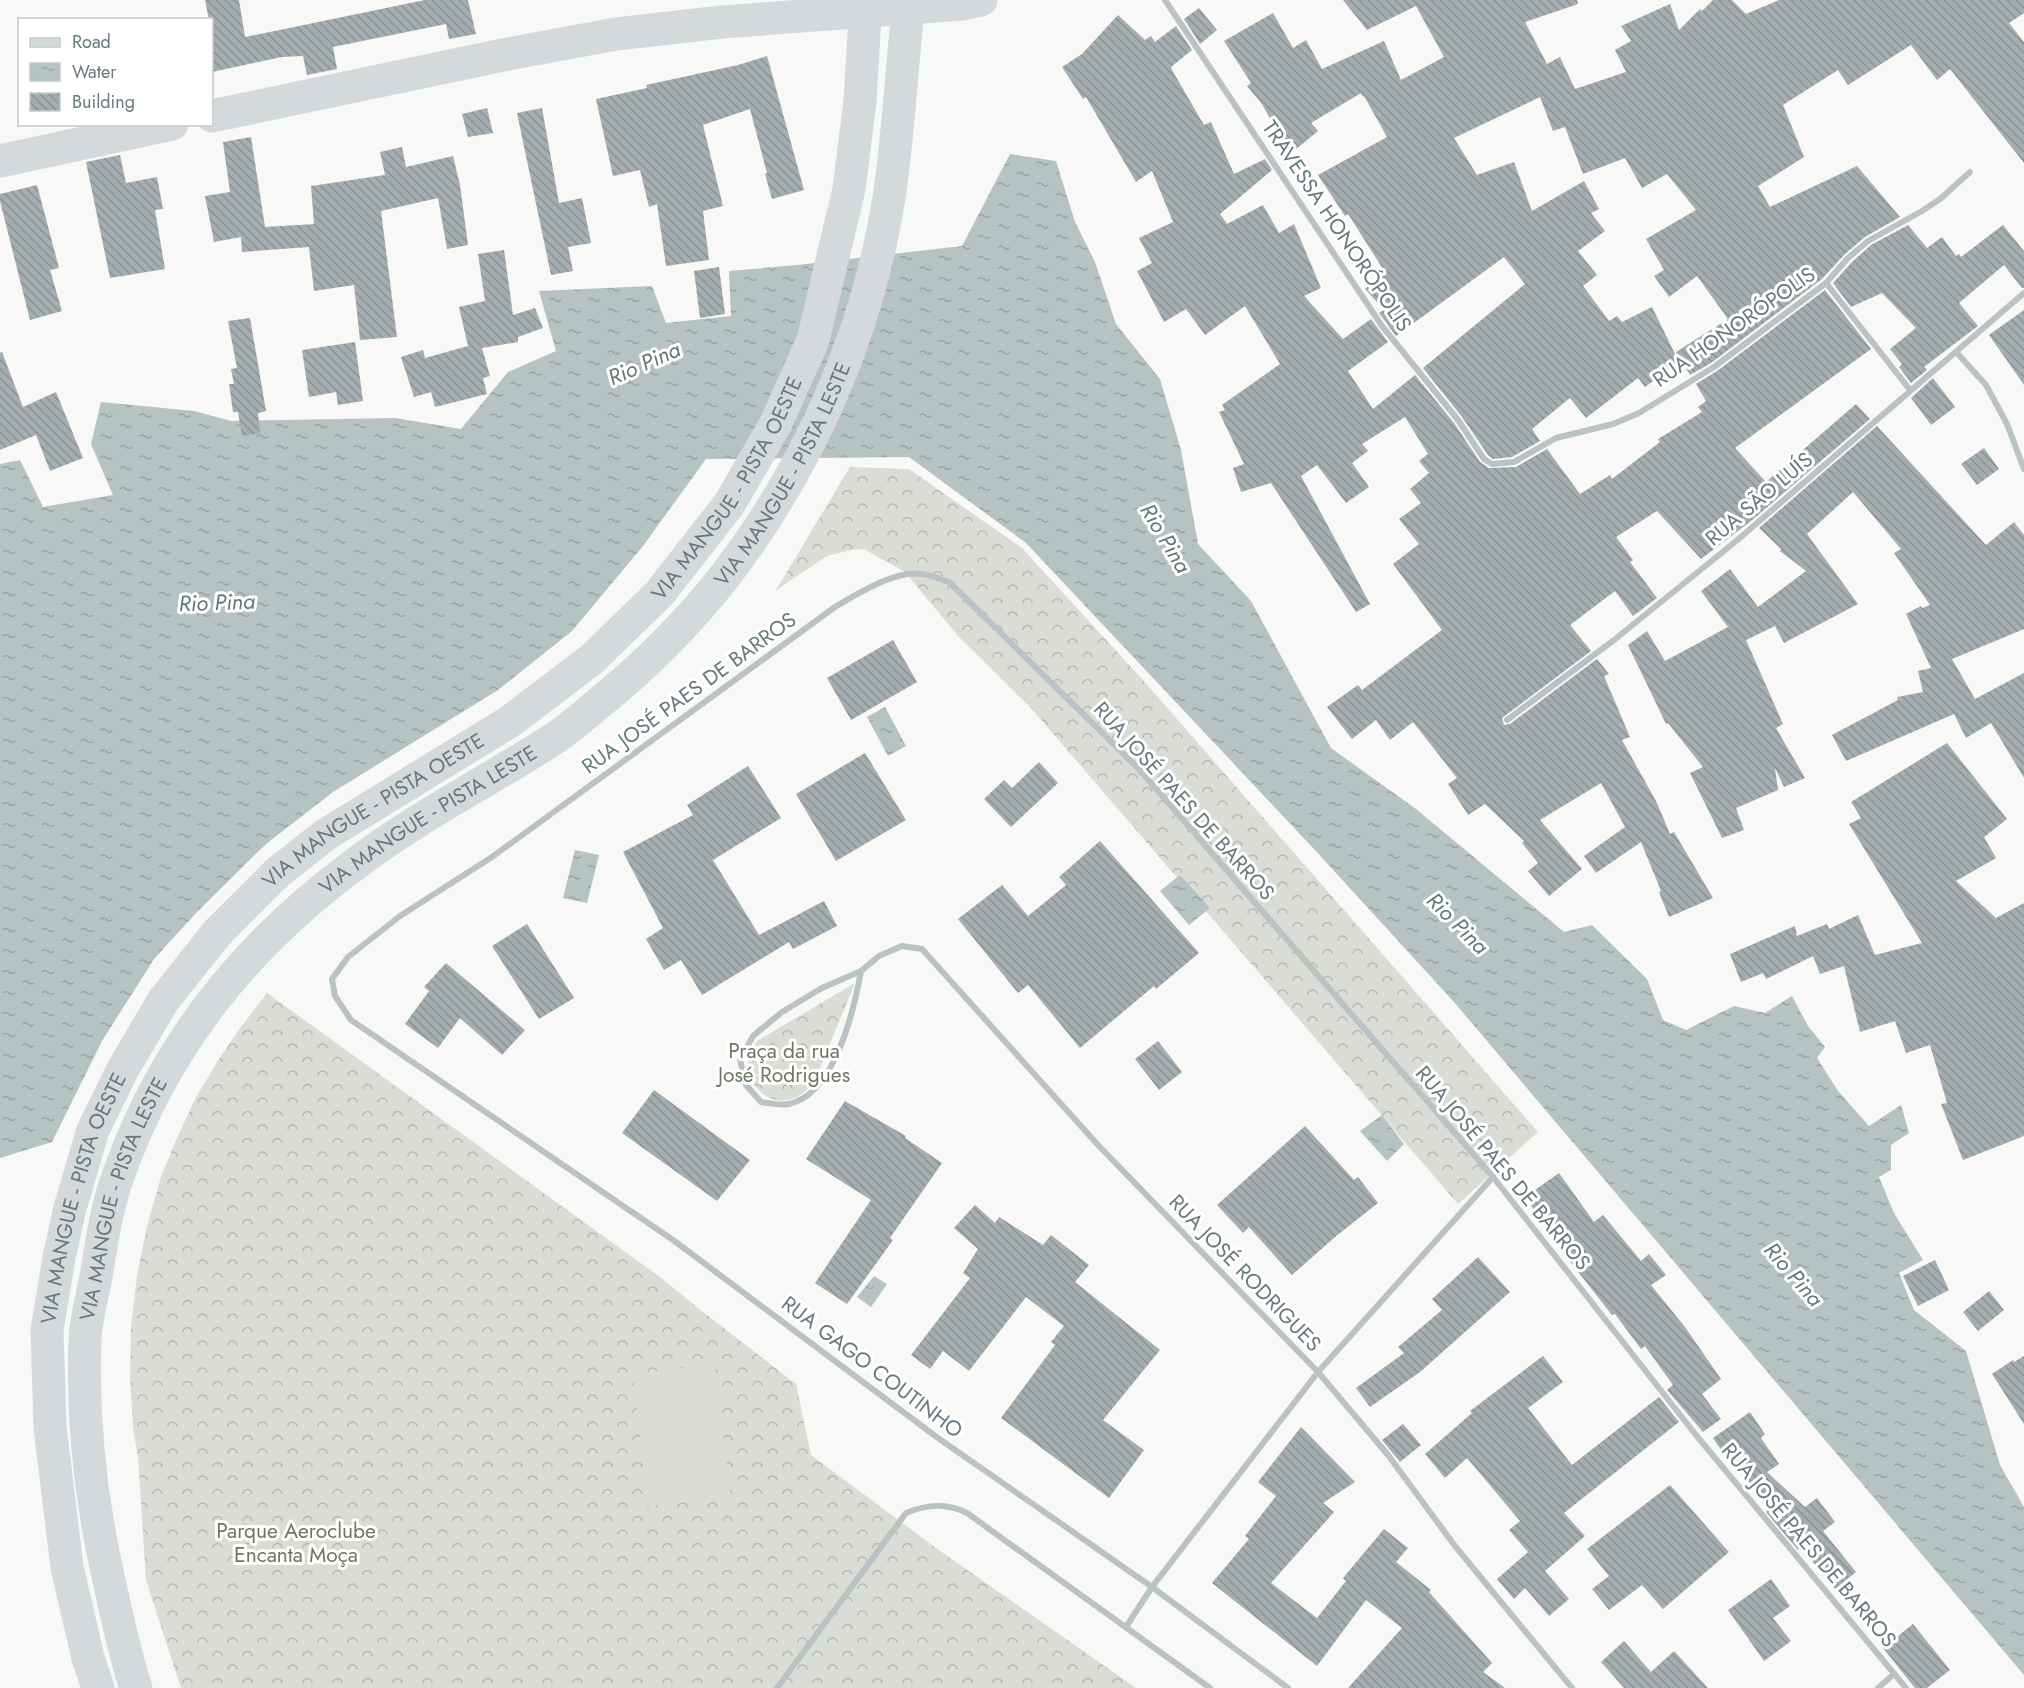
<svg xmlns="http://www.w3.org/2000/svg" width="2024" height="1688" viewBox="0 0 2024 1688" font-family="Jost,sans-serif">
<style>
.forest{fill:url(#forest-crowns)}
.pitch{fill:#daddd6}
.water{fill:url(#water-ripples)}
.building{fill:url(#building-back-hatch)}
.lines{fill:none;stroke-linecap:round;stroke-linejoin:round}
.street{stroke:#bbc2c3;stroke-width:6}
.secondary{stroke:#d4d9db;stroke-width:33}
.primary{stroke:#d4d9db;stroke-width:33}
.labels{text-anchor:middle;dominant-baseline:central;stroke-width:6;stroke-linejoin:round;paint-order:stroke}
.street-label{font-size:21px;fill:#667a7e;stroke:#fff}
.park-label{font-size:21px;fill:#6d7765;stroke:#fff}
.water-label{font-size:22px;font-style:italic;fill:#627878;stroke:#fff}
</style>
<defs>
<pattern id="forest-crowns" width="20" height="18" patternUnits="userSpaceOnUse" patternTransform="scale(1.5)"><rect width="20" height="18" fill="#daddd6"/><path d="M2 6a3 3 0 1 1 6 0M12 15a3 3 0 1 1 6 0" fill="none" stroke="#b5b8b3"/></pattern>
<pattern id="water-ripples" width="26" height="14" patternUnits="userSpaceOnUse" patternTransform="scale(1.5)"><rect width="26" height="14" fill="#b5c3c3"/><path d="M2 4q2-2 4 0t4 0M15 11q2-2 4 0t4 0" fill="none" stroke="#97a3a4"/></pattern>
<pattern id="building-back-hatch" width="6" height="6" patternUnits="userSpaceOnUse" patternTransform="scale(1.5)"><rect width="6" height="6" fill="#a4aeb1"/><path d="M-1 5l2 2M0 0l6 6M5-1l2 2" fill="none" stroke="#899395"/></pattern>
</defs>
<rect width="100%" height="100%" fill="#f8f8f7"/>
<!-- forest -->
<g class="forest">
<polygon points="850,467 909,469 1022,548 1142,679 1538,1132 1458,1204 1031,708 958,636 905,572 864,549 851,550 827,556 776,590"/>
<path d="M855,983L817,1075C788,1131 725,1083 757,1041Z"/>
<polygon points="267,993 660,1277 698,1308 796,1384 811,1455 936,1548 1136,1688 181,1688 146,1580 138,1457 133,1428 130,1377 131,1327 137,1276 147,1226 161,1177 177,1138 195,1099 217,1062 241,1027"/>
</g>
<!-- pitch -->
<polygon class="pitch" points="715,1364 730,1497 648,1506 633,1374"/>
<!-- water -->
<g class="water">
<polygon points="1010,154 1056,161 1075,222 1095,262 1116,324 1160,379 1181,450 1198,544 1251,601 1331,748 1416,809 1564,932 1592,925 1647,979 1663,1020 1686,1030 1734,1006 1765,1013 1792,996 1808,1026 1825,1047 1817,1058 1838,1091 1869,1126 1901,1105 1909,1133 1891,1145 1891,1170 1879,1177 1894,1213 1923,1260 1899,1273 1914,1310 1966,1351 2000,1465 2024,1507 2024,1675 1454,1002 1314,849 1026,543 909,457 706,459 643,546 572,631 498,690 333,792 266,844 195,914 154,959 102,1041 52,1142 0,1158 0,464 20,460 43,507 113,495 91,444 101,402 194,411 231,421 395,418 461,429 508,372 556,351 539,291 652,286 666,323 731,316 729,271 797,265 962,246"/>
<polygon points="885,707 906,746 888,756 867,717"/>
<polygon points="575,850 599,855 587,903 563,898"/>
<polygon points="1180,875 1210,908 1189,925 1160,891"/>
<polygon points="1382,1115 1404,1144 1387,1161 1360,1131"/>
<polygon points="874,1276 887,1284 871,1307 857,1297"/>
</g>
<!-- building -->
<g class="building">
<polygon points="205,0 239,0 245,37 425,0 468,0 476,34 449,39 446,24 333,47 337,69 307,75 303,56 282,57 212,72 212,20 209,20"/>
<polygon points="1343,0 1577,0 1578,4 1525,22 1547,64 1560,57 1575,89 1626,72 1615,50 1631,41 1621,26 1670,4 1679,30 1700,9 1702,11 1713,0 1732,0 1746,14 1779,0 2024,0 2024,13 2009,23 2024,42 2024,163 1950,69 1937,80 1911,45 1848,85 1838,70 1783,105 1804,157 1758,186 1770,207 1857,166 1900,217 1865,237 1845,254 1822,279 1711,363 1690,375 1676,352 1728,319 1697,276 1669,297 1654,276 1664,270 1646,239 1696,210 1667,174 1642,188 1625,158 1583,174 1565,127 1553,131 1540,97 1454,138 1477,175 1514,162 1532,211 1584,181 1599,209 1591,213 1605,231 1578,251 1597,275 1583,286 1609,321 1617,316 1622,322 1652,307 1679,362 1645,387 1638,378 1586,418 1570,398 1532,429 1540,441 1512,457 1493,459 1488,455 1462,417 1423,368 1525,284 1504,257 1396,336 1379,313 1384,310 1365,289 1385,272 1348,214 1345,216 1318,175 1387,137 1364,96 1363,97 1361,93 1311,123 1318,131 1295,150 1283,136 1281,138 1262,104 1247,86 1251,83 1224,41 1273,13 1293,48 1306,40 1322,69 1384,41 1401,80 1444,57 1416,6 1367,30"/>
<polygon points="1199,8 1217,30 1200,44 1184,19"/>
<polygon points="1118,15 1145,40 1151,36 1155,42 1176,26 1192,50 1171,67 1172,70 1204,125 1211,122 1234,174 1265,159 1272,170 1220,214 1227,224 1263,205 1279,233 1294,224 1321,288 1304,296 1343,339 1371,319 1388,342 1348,371 1373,409 1415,375 1454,423 1480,462 1489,468 1516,467 1547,449 1580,494 1610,475 1612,479 1660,442 1658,439 1702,412 1698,407 1706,401 1696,384 1717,371 1825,290 1871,349 1735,448 1766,482 1856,404 1870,419 1751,521 1701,559 1657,511 1616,537 1633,560 1630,562 1657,598 1633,616 1615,591 1570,625 1591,651 1502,718 1504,725 1510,724 1597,659 1609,674 1604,676 1630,737 1622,740 1657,803 1670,834 1674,832 1713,898 1669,917 1659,892 1661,891 1641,842 1596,873 1584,856 1625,827 1601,783 1540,820 1582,869 1549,896 1528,871 1538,863 1522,843 1524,841 1485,804 1468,815 1448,784 1457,778 1413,722 1390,740 1376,720 1352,739 1327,707 1358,685 1362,690 1442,630 1393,564 1419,544 1399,519 1421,503 1410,489 1429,473 1419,461 1428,454 1405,417 1362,444 1368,451 1352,463 1369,487 1346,503 1317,465 1301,476 1370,604 1356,612 1271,483 1241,492 1233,468 1244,464 1219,412 1225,410 1222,405 1280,364 1245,306 1205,335 1186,309 1164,322 1137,271 1152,263 1139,238 1173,222 1152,171 1136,182 1086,97 1083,99 1062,67 1082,54"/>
<polygon points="767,56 804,190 772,199 765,174 767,173 750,109 703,125 723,206 703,211 709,260 666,266 657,204 649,207 640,170 613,176 596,99 647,88 646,85 738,65"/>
<polygon points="487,108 493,133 468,137 462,114"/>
<polygon points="542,108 559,203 582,198 591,243 568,247 573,271 551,275 517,113"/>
<polygon points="251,137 265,227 314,224 311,186 385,175 380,152 402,147 406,167 453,156 460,185 468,245 447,249 438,198 381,211 397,337 360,340 354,285 314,291 309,247 242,252 241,237 214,242 205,196 230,192 223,142"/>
<polygon points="120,155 126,183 157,177 163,209 155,210 165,269 110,278 86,162"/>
<polygon points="37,185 59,268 50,270 62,311 30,320 0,201 0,194"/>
<polygon points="1908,225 1927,248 1942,237 1956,256 1959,254 1961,257 2003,225 2024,251 2024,288 2022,288 2004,265 1959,303 1978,326 1924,367 1927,370 1911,383 1899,367 1902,364 1890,349 1916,328 1882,293 1851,307 1833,283 1852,262 1871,245"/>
<polygon points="504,250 513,315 535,308 543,328 518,337 518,342 482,348 490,376 483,378 487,394 435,407 431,392 414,397 401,357 423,350 425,358 468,346 459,307 485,301 478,254"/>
<polygon points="719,267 725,314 700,318 694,271"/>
<polygon points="2024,310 2024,385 1989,335"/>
<polygon points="250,318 266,411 258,413 260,433 242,436 238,412 233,412 229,384 234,384 231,369 237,368 228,321"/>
<polygon points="355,342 363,401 338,405 336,392 309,397 302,350"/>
<polygon points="2,352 23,407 56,392 83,458 50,471 36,435 0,450 0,353"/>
<polygon points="1933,378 1955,407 1931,425 1911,398"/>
<polygon points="1877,426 1986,545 2014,522 2024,535 2024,629 1952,659 1975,699 2024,673 2024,778 1991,723 1966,738 1954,714 1846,761 1832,735 1898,700 1897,697 1923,692 1918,671 1931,668 1906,614 1921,606 1922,608 1930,605 1894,553 1901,549 1853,492 1807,534 1858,604 1784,643 1775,626 1746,640 1783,724 1776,728 1805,778 1784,787 1775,768 1778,790 1736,808 1744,830 1722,838 1690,773 1703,767 1668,723 1666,724 1628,645 1647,631 1665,661 1728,627 1701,591 1730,569 1758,607 1806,571 1780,551 1781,549 1759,528"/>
<polygon points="1984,448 1999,469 1977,485 1961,464"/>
<polygon points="893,640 917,682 851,720 827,678"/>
<polygon points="1947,743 2007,819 1984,837 1996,858 1956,881 1996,918 2024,903 2024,1136 1963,1160 1941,1104 1947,1103 1930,1045 1906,1053 1895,1021 1860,1032 1844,966 1820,974 1813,956 1766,979 1763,973 1741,982 1730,954 1795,926 1797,936 1827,924 1829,929 1858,915 1875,955 1922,943 1849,824 1861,818 1851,802"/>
<polygon points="865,753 906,820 836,861 796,794"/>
<polygon points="1039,762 1058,783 1011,827 984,799 1004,780 1012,788"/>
<polygon points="748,766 781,818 713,860 759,935 824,901 837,926 793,949 789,942 702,995 681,960 664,970 646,939 663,928 623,852 693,815 687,805"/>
<polygon points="1100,841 1199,953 1156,989 1154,986 1080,1048 1028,985 1018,993 958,919 1002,885 1028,916 1066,885 1059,877"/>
<polygon points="527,924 574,998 539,1019 492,946"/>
<polygon points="446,963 525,1030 502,1055 460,1018 438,1048 405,1024 429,991 424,987"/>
<polygon points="1158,1041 1182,1072 1159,1090 1135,1059"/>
<polygon points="654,1090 750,1160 717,1201 622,1133"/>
<polygon points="845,1101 906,1136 905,1138 942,1163 890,1238 893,1240 847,1304 815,1283 871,1200 806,1159"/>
<polygon points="1305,1126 1354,1180 1358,1177 1378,1203 1335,1237 1292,1275 1249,1227 1243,1233 1217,1205"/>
<polygon points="1559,1173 1594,1222 1603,1215 1641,1261 1649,1254 1666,1275 1651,1285 1685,1327 1721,1379 1702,1394 1721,1419 1703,1432 1667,1390 1673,1385 1645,1346 1641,1349 1615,1314 1612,1315 1561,1250 1562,1249 1525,1197"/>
<polygon points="975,1205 995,1223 999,1217 1043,1245 1051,1235 1089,1265 1075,1282 1160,1350 1103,1420 1144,1450 1109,1498 1001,1418 1055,1345 1051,1342 1064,1326 1026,1297 969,1371 943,1351 930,1369 911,1355 970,1278 963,1273 978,1249 954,1228"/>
<polygon points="1478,1257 1510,1292 1420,1372 1370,1407 1356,1388 1404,1353 1398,1347 1442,1310 1432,1299"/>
<polygon points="1935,1260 1949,1290 1918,1306 1903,1276"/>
<polygon points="1989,1291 2004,1310 1978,1331 1963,1312"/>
<polygon points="1543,1356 1563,1382 1528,1408 1572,1465 1659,1397 1679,1422 1564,1513 1585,1536 1545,1571 1569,1599 1549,1616 1525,1588 1514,1599 1497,1579 1528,1552 1509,1530 1520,1521 1467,1458 1445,1478 1425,1454 1472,1413 1470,1411"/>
<polygon points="2024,1356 2024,1424 1992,1374 2013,1360 2014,1362"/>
<polygon points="1750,1412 1765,1434 1761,1438 1779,1464 1767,1472 1805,1507 1817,1498 1835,1522 1823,1531 1856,1572 1835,1589 1801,1547 1798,1550 1766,1512 1768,1509 1732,1458 1728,1460 1713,1438"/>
<polygon points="1403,1424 1421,1445 1400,1462 1382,1440"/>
<polygon points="1301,1427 1355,1482 1323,1503 1334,1512 1271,1583 1317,1618 1346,1581 1343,1578 1384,1529 1408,1548 1396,1562 1431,1590 1429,1592 1492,1663 1483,1672 1505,1688 1348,1688 1402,1628 1366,1600 1317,1666 1212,1583 1249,1539 1245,1536 1276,1496 1258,1482"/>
<polygon points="1670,1485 1729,1552 1663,1609 1642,1585 1609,1610 1592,1589 1609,1576 1587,1549"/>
<polygon points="1771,1579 1790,1606 1773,1618 1791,1641 1764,1661 1728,1610"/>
<polygon points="1913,1624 1950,1670 1927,1688 1915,1688 1883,1648"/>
<polygon points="1624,1641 1651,1672 1674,1651 1708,1688 1624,1688 1601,1662"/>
</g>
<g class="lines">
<!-- street -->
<g class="street">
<polyline points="1165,0 1382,326 1458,420 1484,459 1492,464 1514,462 1556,438 1613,424 1639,413 1714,367 1826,283 1848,258 1868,241 1922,211 1940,199 1970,172"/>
<polyline points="1826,283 1910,390"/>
<polyline points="1957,353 1986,385 2007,424 2024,469"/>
<polyline points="1507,720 1614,640 1735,542 2024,293"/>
<path d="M861,971C854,1010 835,1094 789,1104C781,1106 770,1103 761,1102L746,1085L740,1060L753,1036L782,1012L822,988L861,971L879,956L902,946L922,949L1098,1145L1318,1372L1388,1455L1455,1546L1572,1688"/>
<polyline points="1126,1627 1152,1587 1318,1372 1493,1177"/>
<path d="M777,1688L906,1513C928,1504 946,1503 967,1513L1210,1688"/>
<path d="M1288,1688L1152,1587L938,1438L673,1240L351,1020L335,996L332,979L348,957L400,916L492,857L835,607C857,594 895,570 922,574C931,575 940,579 949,582L1138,768L1493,1177L1696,1435L1906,1688"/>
<polyline points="1878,1688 1894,1674"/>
</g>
<!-- secondary -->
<g class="secondary">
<polyline points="212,116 503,55 616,34 722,22 962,4 981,0"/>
<polyline points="0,161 172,124"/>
</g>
<!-- primary -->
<g class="primary">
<path id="s1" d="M98,1688L88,1658L67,1567L50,1427L47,1330L59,1258L70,1208L93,1130L123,1069L163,1001L217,933L277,873L325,835L509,722L592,659L659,594L730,503L776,423L813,340L849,189L860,101L866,0"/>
<path id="s2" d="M136,1688C124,1653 117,1616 109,1580C91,1502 82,1421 85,1340C86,1317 93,1294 97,1271C102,1241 106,1211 116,1182C161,1050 242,948 354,865C418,816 491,780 558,736C572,726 585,715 598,704C645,666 687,624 725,576C810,465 870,329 890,191C899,127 902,63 909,0"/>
</g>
</g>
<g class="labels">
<!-- street labels -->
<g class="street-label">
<text transform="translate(1337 226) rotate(56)">TRAVESSA HONORÓPOLIS</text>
<text transform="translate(1734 327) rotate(-35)">RUA HONORÓPOLIS</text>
<text stroke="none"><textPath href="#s2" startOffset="1508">VIA MANGUE - PISTA LESTE</textPath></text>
<text stroke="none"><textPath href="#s1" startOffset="1488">VIA MANGUE - PISTA OESTE</textPath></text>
<text transform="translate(1759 499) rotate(-40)">RUA SÃO LUÍS</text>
<text transform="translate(689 693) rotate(-36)">RUA JOSÉ PAES DE BARROS</text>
<text transform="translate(1184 801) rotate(48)">RUA JOSÉ PAES DE BARROS</text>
<text stroke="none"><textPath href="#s1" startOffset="1002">VIA MANGUE - PISTA OESTE</textPath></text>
<text stroke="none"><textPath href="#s2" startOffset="1004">VIA MANGUE - PISTA LESTE</textPath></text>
<text transform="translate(1503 1168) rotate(50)">RUA JOSÉ PAES DE BARROS</text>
<text stroke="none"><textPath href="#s1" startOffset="500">VIA MANGUE - PISTA OESTE</textPath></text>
<text stroke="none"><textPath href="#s2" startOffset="500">VIA MANGUE - PISTA LESTE</textPath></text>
<text transform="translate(1245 1273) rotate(46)">RUA JOSÉ RODRIGUES</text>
<text transform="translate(872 1367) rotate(37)">RUA GAGO COUTINHO</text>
<text transform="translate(1809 1545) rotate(50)">RUA JOSÉ PAES DE BARROS</text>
</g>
<!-- park labels -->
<g class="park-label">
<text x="784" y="1051">Praça da rua<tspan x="784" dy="24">José Rodrigues</tspan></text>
<text x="296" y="1531">Parque Aeroclube<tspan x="296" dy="24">Encanta Moça</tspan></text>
</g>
<!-- water labels -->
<g class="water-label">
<text transform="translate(644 363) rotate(-24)">Rio Pina</text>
<text transform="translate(1166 538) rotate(59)">Rio Pina</text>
<text transform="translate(217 602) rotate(-2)">Rio Pina</text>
<text transform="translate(1458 923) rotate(45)">Rio Pina</text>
<text transform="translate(1794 1274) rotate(49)">Rio Pina</text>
</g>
</g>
<!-- legend -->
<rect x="18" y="18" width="195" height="108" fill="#ffffff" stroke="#c2cacb" stroke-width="1.5"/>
<rect x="30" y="38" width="30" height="9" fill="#d4d9db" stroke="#c2cacb" stroke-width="1.5"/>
<text x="72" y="48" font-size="18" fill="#667a7e">Road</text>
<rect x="30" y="63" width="30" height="18" fill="url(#water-ripples)" stroke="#c2cacb" stroke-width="1.5"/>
<text x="72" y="78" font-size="18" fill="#667a7e">Water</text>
<rect x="30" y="93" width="30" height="18" fill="url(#building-back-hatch)" stroke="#c2cacb" stroke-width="1.5"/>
<text x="72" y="108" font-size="18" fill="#667a7e">Building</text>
</svg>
